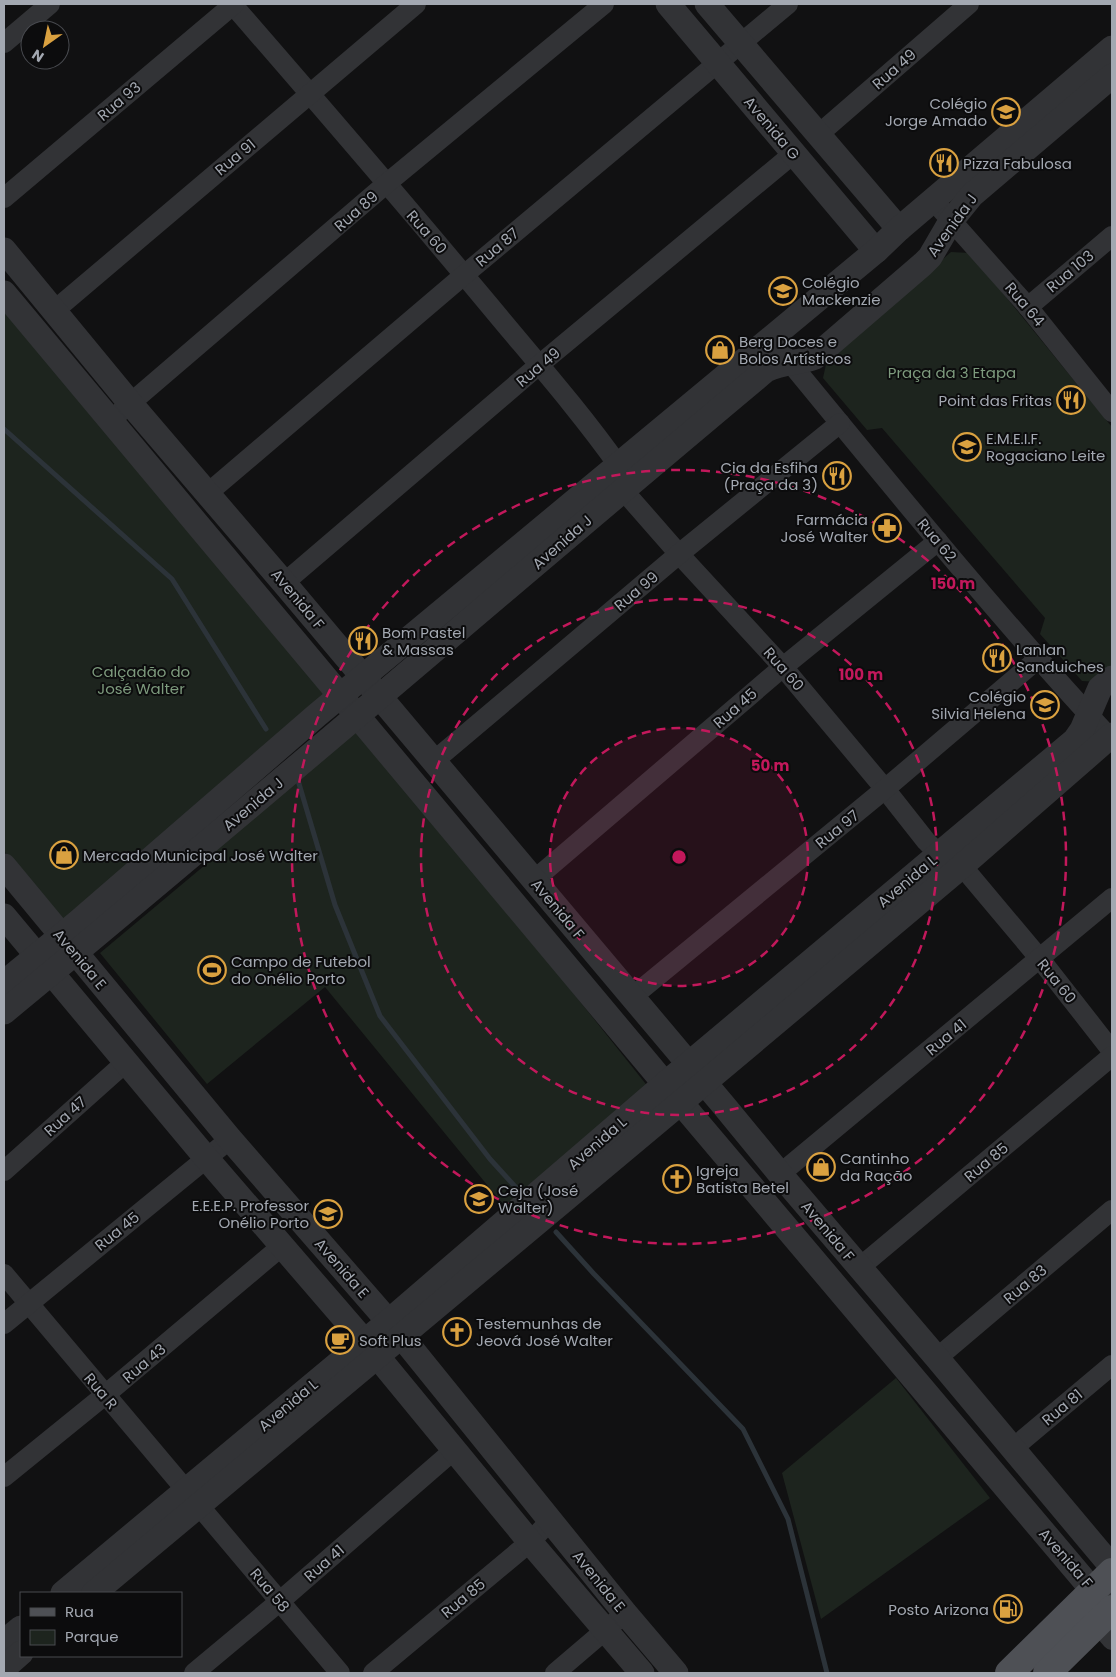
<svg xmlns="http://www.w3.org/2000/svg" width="1116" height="1677" viewBox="0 0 1116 1677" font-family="Poppins,sans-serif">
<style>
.green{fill:#1d241e}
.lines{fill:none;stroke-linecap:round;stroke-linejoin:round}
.stream{stroke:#2c3339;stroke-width:5}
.minor{stroke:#323336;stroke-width:20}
.tertiary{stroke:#323336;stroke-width:25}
.primary{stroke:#4e5055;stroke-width:28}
.ring{fill:none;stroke:#c2185b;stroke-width:2.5;stroke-dasharray:9 6}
.labels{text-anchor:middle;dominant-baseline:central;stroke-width:4;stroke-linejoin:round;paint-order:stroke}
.street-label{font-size:15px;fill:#a3a8b1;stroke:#0c0c0d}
.poi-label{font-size:15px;fill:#a3a8b1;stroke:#0c0c0d;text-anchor:start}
.park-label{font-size:15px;fill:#7d9a7d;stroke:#0c0c0d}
.centre{fill:#c2185b;stroke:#0c0c0d;stroke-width:2.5}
.ring-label{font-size:15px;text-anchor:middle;font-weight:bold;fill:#c2185b;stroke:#0c0c0d;stroke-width:4;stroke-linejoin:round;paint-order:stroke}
</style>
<rect width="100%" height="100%" fill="#111112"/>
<!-- green -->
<g class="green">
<polygon points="951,252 970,253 1112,427 1112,671 1100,682 1082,681 1040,634 1045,618 882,428 867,430 823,378 827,360"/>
<polygon points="4,306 332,696 63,923 4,851"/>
<polygon points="358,723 649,1088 506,1208 325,987 207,1084 100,953 217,855 212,849"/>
<polygon points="896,1378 990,1498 821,1619 782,1473"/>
</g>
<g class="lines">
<!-- stream -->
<g class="stream">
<polyline points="4,429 172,579 266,729"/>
<polyline points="297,777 335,905 380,1016 490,1159 520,1192"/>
<polyline points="556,1232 594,1274 743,1429 788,1519 827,1673"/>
</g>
<!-- minor -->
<g class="minor">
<path d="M232,4C319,104 405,204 490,306C533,358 579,410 618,465"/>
<polyline points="4,43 50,4"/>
<polyline points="819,134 969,4"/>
<polyline points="4,198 234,4"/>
<polyline points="933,200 1028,307 1112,412"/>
<polyline points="1028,307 1112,236"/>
<polyline points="55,310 416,4"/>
<path d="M770,338C881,473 991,609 1109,737"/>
<polyline points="119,413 386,184 604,4"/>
<polyline points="623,490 679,554 783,667 885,789 926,841 939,854"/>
<polyline points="208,493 464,275 788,4"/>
<polyline points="284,583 539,365 793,154"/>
<polyline points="434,761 679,554 840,423"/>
<polyline points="962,866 1040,959 1112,1051"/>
<polyline points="534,880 783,667 938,541"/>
<polyline points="632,997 885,789 1039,658"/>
<polyline points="4,1171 126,1062"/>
<polyline points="780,1174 1112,898"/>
<polyline points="859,1268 1112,1056"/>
<polyline points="4,1274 340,1673"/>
<polyline points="4,1324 230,1139"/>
<polyline points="937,1358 1112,1210"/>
<polyline points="1012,1449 1112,1365"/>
<polyline points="4,1477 105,1395 282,1246"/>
<polyline points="1089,1613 1112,1640"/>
<polyline points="194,1673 279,1602 454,1450"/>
<polyline points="373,1673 530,1542 550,1521"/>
<polyline points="555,1673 616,1621"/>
</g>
<!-- tertiary -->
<g class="tertiary">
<polyline points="668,4 876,251"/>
<polyline points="707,4 899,229"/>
<polyline points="4,250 130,403 284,583 725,1107 780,1174 937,1358 1112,1567"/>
<polyline points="4,293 665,1084 1084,1580 1094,1590 1112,1596"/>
<polyline points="4,866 230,1139 402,1337 625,1613 676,1673"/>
<polyline points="4,916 207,1159 377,1356 530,1542 642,1673"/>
<polyline points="4,983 77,923 317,715 876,251 899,229 1112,48"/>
<path d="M4,1012C260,801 511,583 766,370C785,361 797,364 815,357L923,264L930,257L951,221L972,195L1112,76"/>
<polyline points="63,1593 388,1322 665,1084 1075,740 1082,730 1100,688 1112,678"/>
<polyline points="94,1593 704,1083 955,872 1112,735"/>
<polyline points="4,1642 21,1628"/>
<polyline points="4,1668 21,1653"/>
</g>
<!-- primary -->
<g class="primary">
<polyline points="1009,1673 1112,1572"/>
<polyline points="1047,1673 1112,1609"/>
</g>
</g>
<!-- distance rings -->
<circle cx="679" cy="857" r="129" fill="#c2185b" fill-opacity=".12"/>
<g class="ring">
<circle cx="679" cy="857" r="129"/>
<circle cx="679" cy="857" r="258"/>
<circle cx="679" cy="857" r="387"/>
</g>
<!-- icons -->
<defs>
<symbol id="school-ring" viewBox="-11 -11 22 22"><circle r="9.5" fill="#0c0c0d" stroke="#daa140" stroke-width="1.5"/><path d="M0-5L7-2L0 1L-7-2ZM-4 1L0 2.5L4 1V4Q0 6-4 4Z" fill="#daa140"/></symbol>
<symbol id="restaurant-ring" viewBox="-11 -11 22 22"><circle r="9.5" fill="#0c0c0d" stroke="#daa140" stroke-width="1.5"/><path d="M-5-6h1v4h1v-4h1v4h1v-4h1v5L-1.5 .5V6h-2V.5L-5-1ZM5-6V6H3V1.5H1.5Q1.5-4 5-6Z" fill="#daa140"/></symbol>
<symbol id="shop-ring" viewBox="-11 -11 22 22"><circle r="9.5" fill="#0c0c0d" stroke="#daa140" stroke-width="1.5"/><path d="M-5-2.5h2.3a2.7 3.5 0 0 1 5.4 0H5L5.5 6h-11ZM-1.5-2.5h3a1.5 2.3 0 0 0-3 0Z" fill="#daa140"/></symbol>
<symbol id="pharmacy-ring" viewBox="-11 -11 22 22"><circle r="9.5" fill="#0c0c0d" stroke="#daa140" stroke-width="1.5"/><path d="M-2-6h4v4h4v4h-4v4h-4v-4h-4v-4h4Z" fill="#daa140"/></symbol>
<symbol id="stadium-ring" viewBox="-11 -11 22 22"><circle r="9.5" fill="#0c0c0d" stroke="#daa140" stroke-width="1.5"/><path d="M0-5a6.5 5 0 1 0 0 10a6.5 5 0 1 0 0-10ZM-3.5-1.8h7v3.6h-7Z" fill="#daa140"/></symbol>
<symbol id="church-ring" viewBox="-11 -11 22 22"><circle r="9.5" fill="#0c0c0d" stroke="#daa140" stroke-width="1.5"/><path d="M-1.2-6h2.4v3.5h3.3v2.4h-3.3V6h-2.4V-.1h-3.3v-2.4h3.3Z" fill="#daa140"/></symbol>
<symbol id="cafe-ring" viewBox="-11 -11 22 22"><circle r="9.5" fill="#0c0c0d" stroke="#daa140" stroke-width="1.5"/><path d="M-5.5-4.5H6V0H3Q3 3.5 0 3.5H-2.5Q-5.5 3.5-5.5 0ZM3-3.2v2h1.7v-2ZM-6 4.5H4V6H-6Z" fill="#daa140"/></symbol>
<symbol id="fuel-ring" viewBox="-11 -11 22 22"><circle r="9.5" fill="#0c0c0d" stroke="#daa140" stroke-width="1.5"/><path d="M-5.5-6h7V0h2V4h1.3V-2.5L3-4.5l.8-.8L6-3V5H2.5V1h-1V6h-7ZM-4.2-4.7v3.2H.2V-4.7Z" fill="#daa140"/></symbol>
</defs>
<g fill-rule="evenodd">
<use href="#school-ring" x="990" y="96" width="32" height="32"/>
<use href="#restaurant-ring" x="928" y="147" width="32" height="32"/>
<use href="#school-ring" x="767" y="275" width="32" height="32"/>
<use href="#shop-ring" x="704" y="334" width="32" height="32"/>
<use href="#restaurant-ring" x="1055" y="384" width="32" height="32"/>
<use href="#school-ring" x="951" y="431" width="32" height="32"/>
<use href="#restaurant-ring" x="821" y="460" width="32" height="32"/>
<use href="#pharmacy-ring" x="871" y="512" width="32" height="32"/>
<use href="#restaurant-ring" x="347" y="625" width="32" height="32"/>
<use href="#restaurant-ring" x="981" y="642" width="32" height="32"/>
<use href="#school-ring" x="1029" y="689" width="32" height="32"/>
<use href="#shop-ring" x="48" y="839" width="32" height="32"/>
<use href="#stadium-ring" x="196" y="954" width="32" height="32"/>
<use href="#shop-ring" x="805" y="1151" width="32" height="32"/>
<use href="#church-ring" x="661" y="1163" width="32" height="32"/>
<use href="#school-ring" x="463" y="1183" width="32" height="32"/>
<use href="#school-ring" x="312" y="1198" width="32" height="32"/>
<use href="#church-ring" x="441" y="1316" width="32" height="32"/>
<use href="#cafe-ring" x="324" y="1324" width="32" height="32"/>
<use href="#fuel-ring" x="992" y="1593" width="32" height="32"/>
</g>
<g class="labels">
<!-- street labels -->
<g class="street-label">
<text transform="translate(894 69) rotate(-41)">Rua 49</text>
<text transform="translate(119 101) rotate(-40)">Rua 93</text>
<text transform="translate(772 128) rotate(50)">Avenida G</text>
<text transform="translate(235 157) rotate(-40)">Rua 91</text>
<text transform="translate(356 211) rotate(-41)">Rua 89</text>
<text transform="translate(952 225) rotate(-54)">Avenida J</text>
<text transform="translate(427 232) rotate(49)">Rua 60</text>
<text transform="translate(497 247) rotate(-40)">Rua 87</text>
<text transform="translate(1070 271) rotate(-40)">Rua 103</text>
<text transform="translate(1025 304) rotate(50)">Rua 64</text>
<text transform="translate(538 367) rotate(-40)">Rua 49</text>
<text transform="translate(937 540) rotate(50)">Rua 62</text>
<text transform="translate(562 542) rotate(-41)">Avenida J</text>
<text transform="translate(636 591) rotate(-40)">Rua 99</text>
<text transform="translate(298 599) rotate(50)">Avenida F</text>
<text transform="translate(784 669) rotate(49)">Rua 60</text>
<text transform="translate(735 708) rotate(-41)">Rua 45</text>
<text transform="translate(253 804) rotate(-40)">Avenida J</text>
<text transform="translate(837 829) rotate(-39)">Rua 97</text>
<text transform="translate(907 881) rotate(-40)">Avenida L</text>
<text transform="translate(558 909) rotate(50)">Avenida F</text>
<text transform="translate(80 959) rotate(50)">Avenida E</text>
<text transform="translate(1057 981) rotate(51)">Rua 60</text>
<text transform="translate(946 1037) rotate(-40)">Rua 41</text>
<text transform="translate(65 1116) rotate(-42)">Rua 47</text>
<text transform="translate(597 1143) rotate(-41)">Avenida L</text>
<text transform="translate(986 1162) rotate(-40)">Rua 85</text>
<text transform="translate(117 1231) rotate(-39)">Rua 45</text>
<text transform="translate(828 1231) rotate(50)">Avenida F</text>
<text transform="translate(342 1268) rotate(49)">Avenida E</text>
<text transform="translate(1025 1284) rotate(-40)">Rua 83</text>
<text transform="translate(144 1363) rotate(-40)">Rua 43</text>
<text transform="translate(101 1391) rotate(50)">Rua R</text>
<text transform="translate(288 1405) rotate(-40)">Avenida L</text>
<text transform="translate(1062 1407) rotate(-40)">Rua 81</text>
<text transform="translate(1066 1558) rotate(49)">Avenida F</text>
<text transform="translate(324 1563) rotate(-41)">Rua 41</text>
<text transform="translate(599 1581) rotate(51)">Avenida E</text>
<text transform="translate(270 1590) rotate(50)">Rua 58</text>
<text transform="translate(463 1598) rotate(-40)">Rua 85</text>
</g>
<!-- poi labels -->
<g class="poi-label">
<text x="987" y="103" text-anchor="end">Colégio<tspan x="987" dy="17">Jorge Amado</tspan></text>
<text x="963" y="163">Pizza Fabulosa</text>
<text x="802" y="282">Colégio<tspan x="802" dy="17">Mackenzie</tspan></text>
<text x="739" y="341">Berg Doces e<tspan x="739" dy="17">Bolos Artísticos</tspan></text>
<text x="1052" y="400" text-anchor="end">Point das Fritas</text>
<text x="986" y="438">E.M.E.I.F.<tspan x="986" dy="17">Rogaciano Leite</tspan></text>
<text x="818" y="467" text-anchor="end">Cia da Esfiha<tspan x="818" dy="17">(Praça da 3)</tspan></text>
<text x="868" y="519" text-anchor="end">Farmácia<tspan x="868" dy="17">José Walter</tspan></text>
<text x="382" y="632">Bom Pastel<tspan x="382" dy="17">&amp; Massas</tspan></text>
<text x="1016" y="649">Lanlan<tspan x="1016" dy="17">Sanduiches</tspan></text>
<text x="1026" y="696" text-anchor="end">Colégio<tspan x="1026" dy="17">Silvia Helena</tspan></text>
<text x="83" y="855">Mercado Municipal José Walter</text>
<text x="231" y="961">Campo de Futebol<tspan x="231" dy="17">do Onélio Porto</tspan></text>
<text x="840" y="1158">Cantinho<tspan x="840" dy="17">da Ração</tspan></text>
<text x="696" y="1170">Igreja<tspan x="696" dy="17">Batista Betel</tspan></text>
<text x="498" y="1190">Ceja (José<tspan x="498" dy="17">Walter)</tspan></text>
<text x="309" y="1205" text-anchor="end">E.E.E.P. Professor<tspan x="309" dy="17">Onélio Porto</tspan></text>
<text x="476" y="1323">Testemunhas de<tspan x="476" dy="17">Jeová José Walter</tspan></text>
<text x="359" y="1340">Soft Plus</text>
<text x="989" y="1609" text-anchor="end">Posto Arizona</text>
</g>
<!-- park labels -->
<g class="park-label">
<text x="952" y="372">Praça da 3 Etapa</text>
<text x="141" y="671">Calçadão do<tspan x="141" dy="17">José Walter</tspan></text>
</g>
</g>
<circle cx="679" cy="857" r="8" class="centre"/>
<g class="ring-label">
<text x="953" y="589">150 m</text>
<text x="861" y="680">100 m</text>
<text x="770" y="771">50 m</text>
</g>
<!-- border -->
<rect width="1116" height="1677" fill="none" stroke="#a3a8b1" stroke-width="10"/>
<!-- legend -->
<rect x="20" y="1592" width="162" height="65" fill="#0c0c0d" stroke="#484a4f"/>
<rect x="30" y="1608" width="25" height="8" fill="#4e5055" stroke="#484a4f"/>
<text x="65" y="1617" font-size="15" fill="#a3a8b1">Rua</text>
<rect x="30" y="1630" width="25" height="15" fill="#1d241e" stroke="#484a4f"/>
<text x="65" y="1642" font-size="15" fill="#a3a8b1">Parque</text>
<!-- north arrow -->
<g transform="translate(45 45) rotate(213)"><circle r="24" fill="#0c0c0d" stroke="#484a4f"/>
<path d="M0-4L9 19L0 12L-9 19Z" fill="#daa140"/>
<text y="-8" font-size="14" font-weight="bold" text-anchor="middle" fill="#a3a8b1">N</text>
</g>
</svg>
